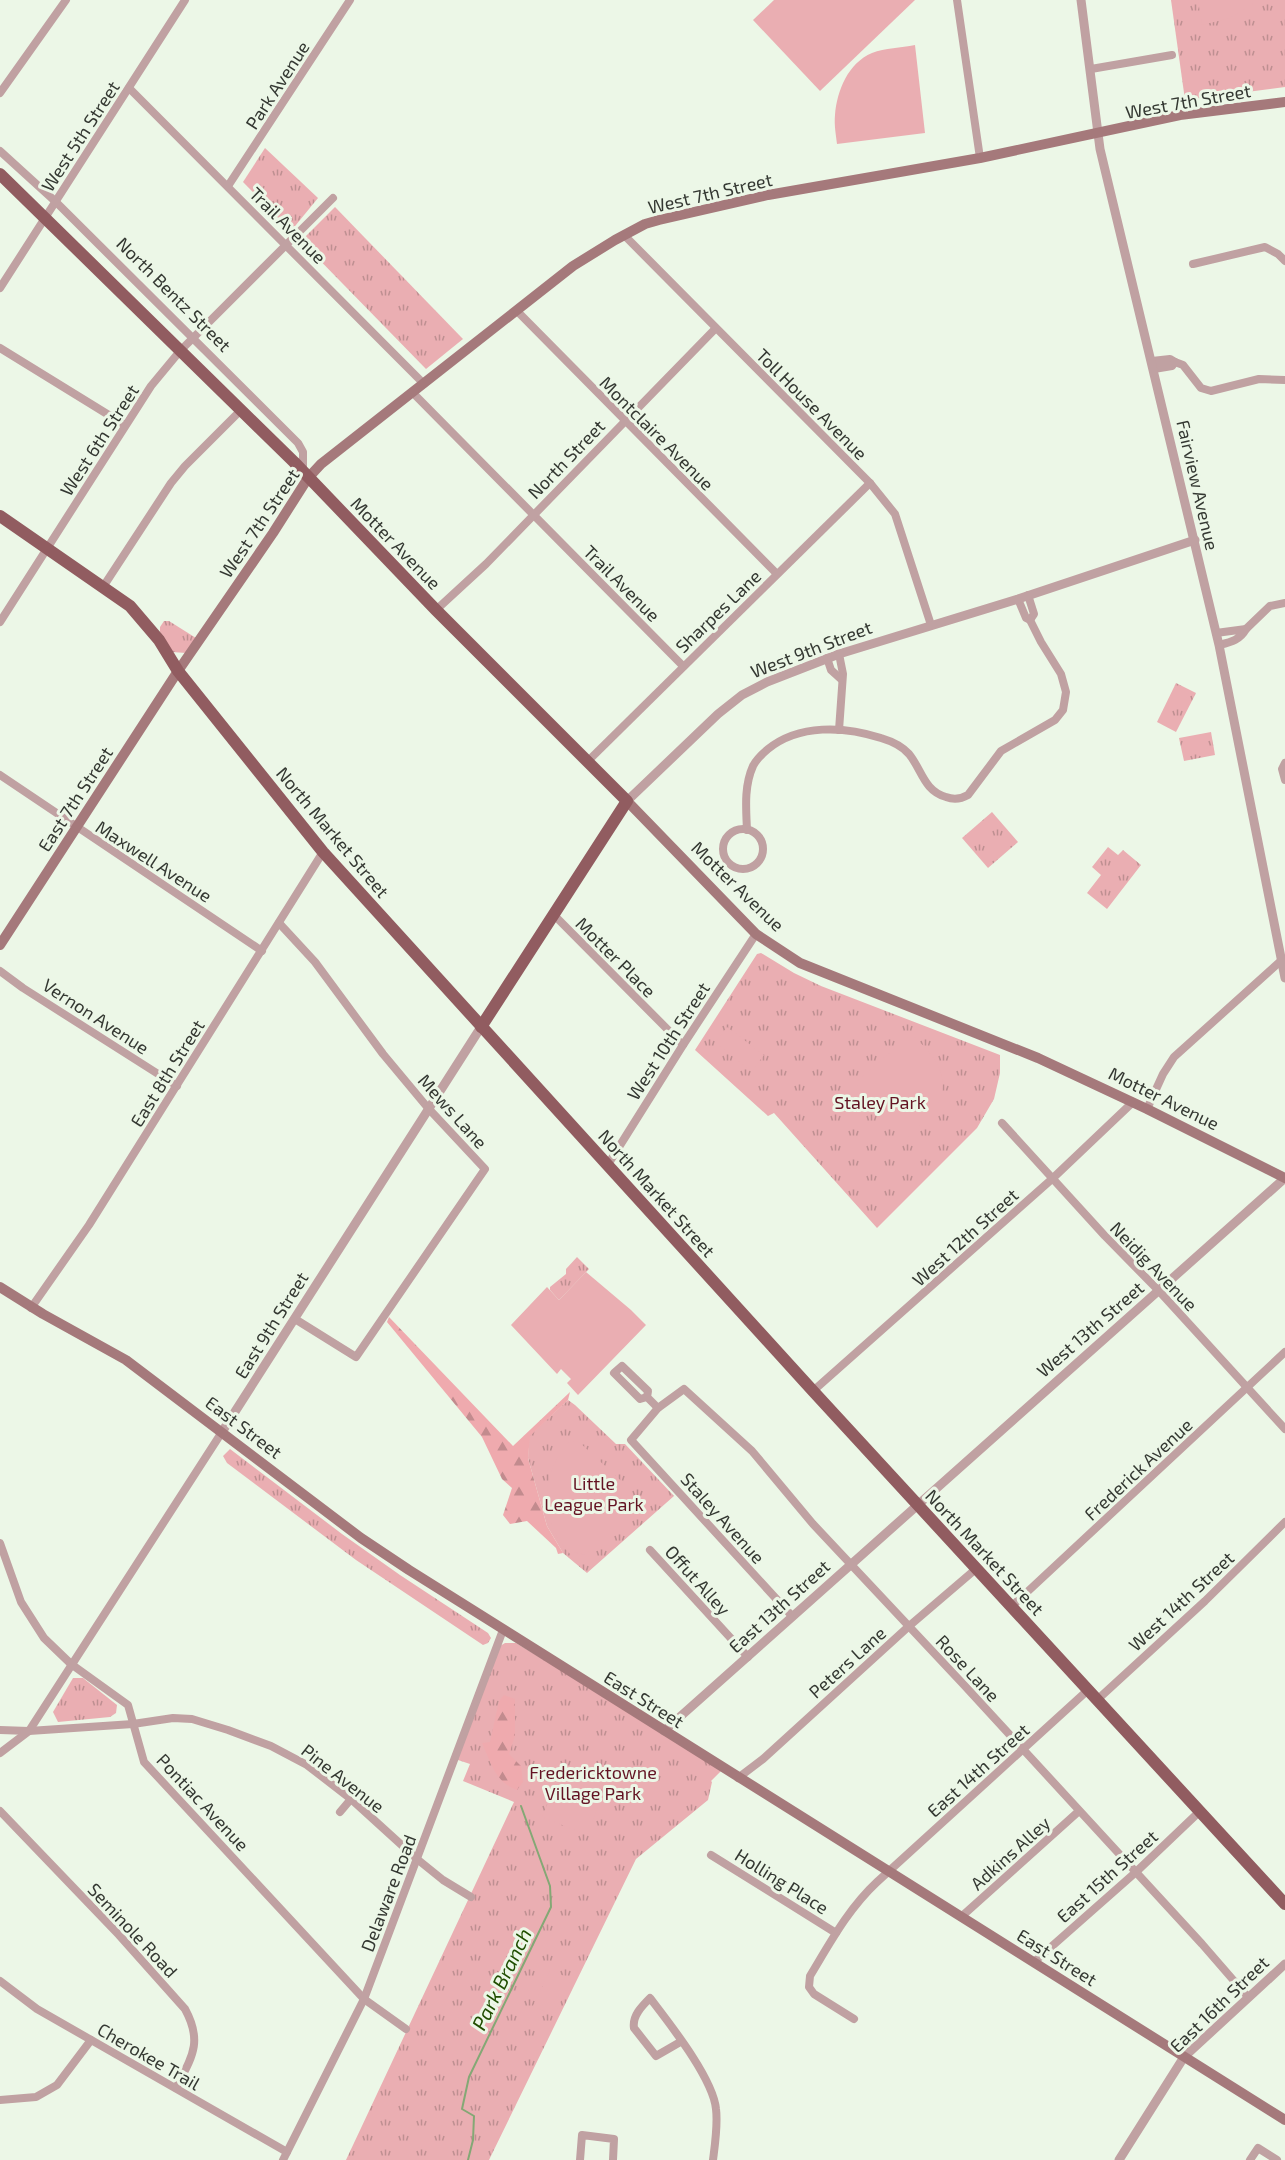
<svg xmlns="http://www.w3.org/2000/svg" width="1285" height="2160" viewBox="0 0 1285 2160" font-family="'Exo 2',sans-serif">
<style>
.grass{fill:url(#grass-tufts)}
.forest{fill:url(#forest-firs)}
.pitch{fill:#eaaeb2}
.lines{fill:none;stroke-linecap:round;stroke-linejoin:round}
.stream{stroke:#84a875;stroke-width:2}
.minor{stroke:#c0a1a2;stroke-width:8}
.tertiary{stroke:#c0a1a2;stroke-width:9}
.secondary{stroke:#a5797b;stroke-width:10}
.primary{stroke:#915c60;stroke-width:12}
.labels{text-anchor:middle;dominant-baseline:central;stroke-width:6;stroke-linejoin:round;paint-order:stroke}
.street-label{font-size:18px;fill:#343832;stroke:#ecf7e7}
.park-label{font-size:18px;fill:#631323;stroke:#ecf7e7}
.water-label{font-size:20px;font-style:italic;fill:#204e01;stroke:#ecf7e7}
</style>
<defs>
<pattern id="grass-tufts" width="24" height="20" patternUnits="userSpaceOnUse" patternTransform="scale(1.5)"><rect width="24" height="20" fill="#eaaeb2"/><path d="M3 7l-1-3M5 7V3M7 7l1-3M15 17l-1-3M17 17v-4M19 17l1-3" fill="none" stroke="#be8f91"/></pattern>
<pattern id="forest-firs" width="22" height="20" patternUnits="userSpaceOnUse" patternTransform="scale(1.5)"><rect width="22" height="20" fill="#efaaae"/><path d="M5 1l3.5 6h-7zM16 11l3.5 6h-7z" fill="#c28b8e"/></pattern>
</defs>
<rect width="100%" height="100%" fill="#ecf7e7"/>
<!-- grass -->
<g class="grass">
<polygon points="1171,0 1285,0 1285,87 1185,100"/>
<polygon points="265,148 318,198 291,231 243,182"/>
<polygon points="335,207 463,339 426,369 301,241"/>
<polygon points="164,621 169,621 196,638 186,653 172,652 160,632 160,627"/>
<polygon points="1176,683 1196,693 1176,732 1157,722"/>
<polygon points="1211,732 1215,755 1184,761 1179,738"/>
<polygon points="992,812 1018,842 988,868 962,838"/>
<polygon points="1108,847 1118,855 1123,850 1141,865 1107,909 1087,893 1101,875 1092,867"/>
<polygon points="761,953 794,973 821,986 1000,1055 1000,1073 994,1099 977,1128 877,1228 774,1113 768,1116 695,1050 757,954"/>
<polygon points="577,1257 589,1269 559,1300 550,1290 550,1287 566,1274 566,1269"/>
<polygon points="568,1400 575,1405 616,1444 625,1444 674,1496 587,1573 563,1553 547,1526 528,1458 529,1436"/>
<polygon points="230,1449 342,1534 400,1575 488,1633 491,1638 488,1643 483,1645 356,1560 227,1463 223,1456"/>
<polygon points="505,1643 516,1643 724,1768 711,1781 712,1782 708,1800 636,1859 489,2160 346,2160 514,1802 463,1781 470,1764 452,1758 495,1649"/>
<polygon points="73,1678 83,1678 117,1705 116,1713 110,1717 58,1722 53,1712"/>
</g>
<!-- forest -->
<g class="forest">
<polygon points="389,1317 513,1446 570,1392 568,1400 530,1436 528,1458 547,1526 563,1553 558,1554 556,1548 527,1521 510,1524 503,1515 512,1488 502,1479 482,1437 387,1322"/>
<path d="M504,1695L515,1699V1736L509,1754L521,1766L523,1782L517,1790C495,1782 491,1763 482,1743L490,1742L499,1701Z"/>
</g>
<!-- pitch -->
<g class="pitch">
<polygon points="774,0 915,0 820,91 753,20"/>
<polygon points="1198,0 1259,0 1230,18 1202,25"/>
<path d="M915,45L925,133L837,144C836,135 834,125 835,115C837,91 848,63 872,53C885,48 901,48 915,45Z"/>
<polygon points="727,1027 764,1055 752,1071 715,1043"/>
<path d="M911,1034C933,1053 953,1077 937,1106C930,1117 917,1127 908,1137L855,1083Z"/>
<polygon points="586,1272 631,1310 646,1325 578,1395 567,1383 571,1379 561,1369 557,1374 511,1325 547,1287 559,1300"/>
<path d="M578,1441L631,1490L632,1506L585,1555L574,1552L571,1555C540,1524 539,1476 568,1443Z"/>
<polygon points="559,1776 603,1794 587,1835 542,1817"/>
<polygon points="550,1970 571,1979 554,2016 533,2006"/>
</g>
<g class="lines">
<!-- stream -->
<polyline class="stream" points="468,2160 473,2140 474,2116 462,2109 469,2077 551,1907 550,1886 521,1806"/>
<!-- minor -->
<g class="minor">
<polyline points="957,0 980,158"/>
<polyline points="1091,69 1172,55"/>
<polyline points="129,88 424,384"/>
<polyline points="0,93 66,0"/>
<polyline points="0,151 56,202 298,443 303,452 303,471"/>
<polyline points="228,186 350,0"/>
<polyline points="624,235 870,483 895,514 931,625"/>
<polyline points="1193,264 1265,247 1278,254 1285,261"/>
<polyline points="0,288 185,0"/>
<polyline points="517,311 777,574"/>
<polyline points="0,348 125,425"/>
<polyline points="1152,361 1170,359 1175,362 1172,366 1154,369"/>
<polyline points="1175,362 1183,365 1201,388 1211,391 1259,379 1285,380"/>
<polyline points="413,393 683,666"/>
<polyline points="103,587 171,483 185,466 240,411"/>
<polyline points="1018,599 1026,618 1030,620 1034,614 1028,595"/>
<polyline points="436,610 486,564 715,329"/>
<polyline points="0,622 151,386 180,351 333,198"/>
<polyline points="1246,629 1270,606 1285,603"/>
<path d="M1216,633L1246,629C1240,640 1231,642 1219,645"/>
<polyline points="839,654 843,674 839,730"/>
<polyline points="827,658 831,670 841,679"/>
<polyline points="588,761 870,483"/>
<polyline points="1285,763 1282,769 1285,780"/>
<polyline points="0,775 262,951"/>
<circle cx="743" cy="849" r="20"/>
<path d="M747,830C746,808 744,786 753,766C756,760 762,754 768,749C799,724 844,726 881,738C891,741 902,746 909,754C922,770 924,791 946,797C954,800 961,799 968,795L1001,751L1055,720L1063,710L1066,692L1061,674L1041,642L1030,620"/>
<polyline points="554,915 683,1045"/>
<polyline points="279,923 315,962 383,1054 428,1108 485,1169 356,1357 295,1319"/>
<polyline points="0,971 23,988 177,1086"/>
<polyline points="1147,1109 1163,1074 1174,1057 1283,959"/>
<polyline points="1002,1123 1105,1236 1159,1291 1285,1429"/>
<polyline points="607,1166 683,1045 756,934"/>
<polyline points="31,1308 89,1225 323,852"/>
<polyline points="813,1391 1052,1179 1133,1102"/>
<polyline points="647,1397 640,1399 614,1373 622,1366 648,1391 647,1397 658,1408"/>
<polyline points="0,1543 21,1602 44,1638 71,1664 128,1705 144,1762 364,1999 406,2029"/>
<polyline points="650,1550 748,1657"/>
<polyline points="1011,1607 1285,1352"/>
<polyline points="792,1616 631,1440 658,1408 684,1389 752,1451 813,1524 964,1685 1202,1944 1248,1997"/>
<polyline points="1097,1700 1205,1601 1285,1522"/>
<polyline points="0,1730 29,1731 133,1724 173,1718 192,1719 228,1730 271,1746 307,1765 351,1799 417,1859 443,1880 471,1897"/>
<polyline points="0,1753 29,1731 222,1432"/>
<polyline points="738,1778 763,1759 908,1627 977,1568"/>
<path d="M0,1811L119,1935L185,2009C203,2042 192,2057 176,2088"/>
<polyline points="340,1812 351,1799"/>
<polyline points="711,1855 836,1933"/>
<polyline points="961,1917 1079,1811"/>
<polyline points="1034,1962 1136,1872 1199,1812"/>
<polyline points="0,1981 37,2009 287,2152"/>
<path d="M854,2019L814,1994L809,1987L810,1976C830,1943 848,1909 877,1882L1088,1690"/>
<path d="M682,2041L656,2056L634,2028C632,2016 642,2006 650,1998C669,2023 713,2078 716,2109C718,2125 715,2144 713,2160"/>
<polyline points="0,2100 36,2097 57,2085 91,2040"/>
<polyline points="283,2160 364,1999 503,1630"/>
<polyline points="580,2160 582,2135 614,2139 613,2160"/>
<polyline points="1250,2160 1258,2148 1277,2160"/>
</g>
<!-- tertiary -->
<g class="tertiary">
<polyline points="1081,0 1100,149 1219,645 1285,978"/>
<polyline points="627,801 718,714 742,695 767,682 839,654 1018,599 1195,540"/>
<polyline points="222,1432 481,1027"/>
<polyline points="664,1731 1285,1178"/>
<polyline points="1119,2160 1184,2057 1285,1964"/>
</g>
<!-- secondary -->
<g class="secondary">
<polyline points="627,801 756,934 800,963 1038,1058 1147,1109 1285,1178"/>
<polyline points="0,945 178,671 273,533 308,478 321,464 573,266 615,240 645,224 659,220 768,195 980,158 1180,115 1285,102"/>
<polyline points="0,1287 43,1314 126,1360 361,1538 409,1570 1285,2120"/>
</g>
<!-- primary -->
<g class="primary">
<polyline points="0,174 294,462 436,610 627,801 481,1027"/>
<polyline points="0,516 130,606 159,640 178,671 323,852 813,1391 1285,1904"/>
</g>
</g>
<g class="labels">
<!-- street labels -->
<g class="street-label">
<text transform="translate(277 85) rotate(-57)">Park Avenue</text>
<text transform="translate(1188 101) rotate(-10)">West 7th Street</text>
<text transform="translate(80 136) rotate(-57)">West 5th Street</text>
<text transform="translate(710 193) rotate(-13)">West 7th Street</text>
<text transform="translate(288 225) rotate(45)">Trail Avenue</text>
<text transform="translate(174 294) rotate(45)">North Bentz Street</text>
<text transform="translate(812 404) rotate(45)">Toll House Avenue</text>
<text transform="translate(657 433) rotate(45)">Montclaire Avenue</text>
<text transform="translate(99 440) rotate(-57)">West 6th Street</text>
<text transform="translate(566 459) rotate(-46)">North Street</text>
<text transform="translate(1198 485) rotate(77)">Fairview Avenue</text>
<text transform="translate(259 523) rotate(-56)">West 7th Street</text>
<text transform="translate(396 543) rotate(46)">Motter Avenue</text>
<text transform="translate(622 583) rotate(45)">Trail Avenue</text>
<text transform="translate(718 611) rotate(-44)">Sharpes Lane</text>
<text transform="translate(811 649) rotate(-21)">West 9th Street</text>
<text transform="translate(75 799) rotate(-57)">East 7th Street</text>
<text transform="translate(333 832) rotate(50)">North Market Street</text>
<text transform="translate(154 861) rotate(33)">Maxwell Avenue</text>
<text transform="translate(738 886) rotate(44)">Motter Avenue</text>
<text transform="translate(616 957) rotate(45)">Motter Place</text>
<text transform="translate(96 1016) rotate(33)">Vernon Avenue</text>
<text transform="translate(668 1041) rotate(-57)">West 10th Street</text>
<text transform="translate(167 1073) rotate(-58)">East 8th Street</text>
<text transform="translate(1164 1098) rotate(26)">Motter Avenue</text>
<text transform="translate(453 1111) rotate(48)">Mews Lane</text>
<text transform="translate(657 1193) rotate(48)">North Market Street</text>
<text transform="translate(965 1237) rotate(-42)">West 12th Street</text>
<text transform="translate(1154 1266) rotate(46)">Neidig Avenue</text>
<text transform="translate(271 1325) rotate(-58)">East 9th Street</text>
<text transform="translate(1090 1329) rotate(-41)">West 13th Street</text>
<text transform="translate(244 1427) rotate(37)">East Street</text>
<text transform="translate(1138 1469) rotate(-43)">Frederick Avenue</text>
<text transform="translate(723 1518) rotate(48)">Staley Avenue</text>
<text transform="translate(985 1552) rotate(47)">North Market Street</text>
<text transform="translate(698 1580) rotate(48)">Offut Alley</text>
<text transform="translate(1181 1601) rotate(-43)">West 14th Street</text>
<text transform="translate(779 1606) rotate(-42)">East 13th Street</text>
<text transform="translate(847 1662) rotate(-42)">Peters Lane</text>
<text transform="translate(968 1668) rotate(47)">Rose Lane</text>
<text transform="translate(644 1699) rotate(32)">East Street</text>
<text transform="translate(978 1770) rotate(-42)">East 14th Street</text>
<text transform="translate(343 1778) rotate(38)">Pine Avenue</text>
<text transform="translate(203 1802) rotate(47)">Pontiac Avenue</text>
<text transform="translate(1010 1853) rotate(-42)">Adkins Alley</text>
<text transform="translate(1107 1876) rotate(-42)">East 15th Street</text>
<text transform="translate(782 1881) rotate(32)">Holling Place</text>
<text transform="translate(388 1893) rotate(-69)">Delaware Road</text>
<text transform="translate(133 1930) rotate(47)">Seminole Road</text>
<text transform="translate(1057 1957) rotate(32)">East Street</text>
<text transform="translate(1219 2004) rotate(-44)">East 16th Street</text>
<text transform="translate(149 2056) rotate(30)">Cherokee Trail</text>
</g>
<!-- park labels -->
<g class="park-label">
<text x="880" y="1102">Staley Park</text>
<text x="594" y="1483">Little<tspan x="594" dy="21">League Park</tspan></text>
<text x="593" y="1772">Fredericktowne<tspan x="593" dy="21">Village Park</tspan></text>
</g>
<!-- water labels -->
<g class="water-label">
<text transform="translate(501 1979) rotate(-64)">Park Branch</text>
</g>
</g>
</svg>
